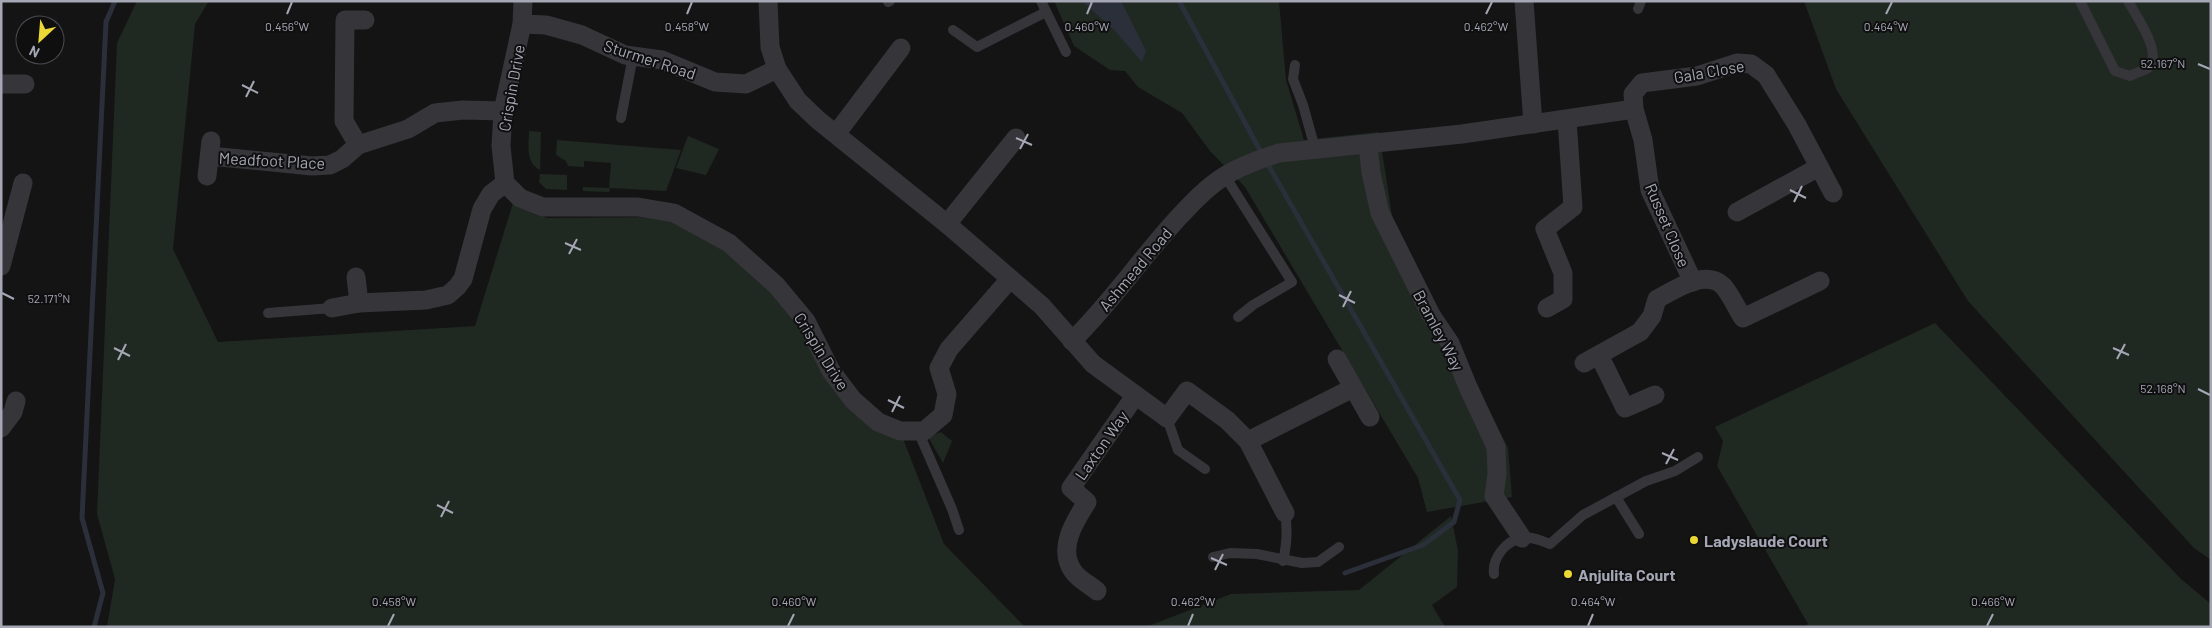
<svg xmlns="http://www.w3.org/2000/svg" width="2212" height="628" viewBox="0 0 2212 628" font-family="Barlow,sans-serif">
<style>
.green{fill:#202822}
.water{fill:#2a2f39}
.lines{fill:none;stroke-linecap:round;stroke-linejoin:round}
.stream{stroke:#2a2f39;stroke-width:5}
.service{stroke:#35353a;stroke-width:10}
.minor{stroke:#35353a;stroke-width:19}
.ticks{fill:none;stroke:#a6a7b5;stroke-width:2}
.poi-dot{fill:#ecd835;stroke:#0f0f10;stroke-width:2}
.labels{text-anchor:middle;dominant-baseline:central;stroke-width:4;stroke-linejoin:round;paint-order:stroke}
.street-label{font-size:16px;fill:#a6a7b5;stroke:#0f0f10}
.poi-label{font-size:16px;font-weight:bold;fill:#a6a7b5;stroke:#0f0f10;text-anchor:start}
.ticks-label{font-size:12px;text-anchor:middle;fill:#a6a7b5;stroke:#0f0f10;stroke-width:4;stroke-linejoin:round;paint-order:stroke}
</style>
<rect width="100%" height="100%" fill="#141415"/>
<!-- green -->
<g class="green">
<polygon points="137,1 209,1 195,24 173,249 218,342 475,326 513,203 547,218 672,217 727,249 773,287 837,389 902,436 944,544 1025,627 107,627 115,579 97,514 117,43"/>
<polygon points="1054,1 1279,1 1286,80 1304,140 1379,132 1392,216 1508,448 1512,497 1427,512 1418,478 1245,187 1210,151 1182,113 1138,87 1125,71 1110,70 1074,46"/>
<polygon points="1804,1 2211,1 2211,560 2194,548 1968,301 1836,89"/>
<path d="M529,131L541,132L540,170C525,162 529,145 529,131Z"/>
<polygon points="688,136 719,149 706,175 676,168"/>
<polygon points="557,140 681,150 666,191 610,188 609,192 583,191 583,187 609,188 611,163 584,161 584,167 568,166 566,161 556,155"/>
<polygon points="540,174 567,175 567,190 546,189 539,182"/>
<polygon points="1935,323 2181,579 2211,604 2211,627 1804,627 1808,624 1717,466 1723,441 1715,427"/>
<polygon points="941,432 952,441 943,463 928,437"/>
<polygon points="1451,516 1458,551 1457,587 1432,605 1445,627 1146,627 1231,594 1359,590"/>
</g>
<!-- water -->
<polygon class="water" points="1082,1 1121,1 1146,51 1142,62 1115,31"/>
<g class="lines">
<!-- stream -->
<g class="stream">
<polyline points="1179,1 1262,154"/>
<polyline points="1266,161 1460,500 1454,522 1423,545 1345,573"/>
<polyline points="94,627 103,593 82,518 106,22 115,1"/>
</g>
<!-- service -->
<g class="service">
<polyline points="1041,1 1066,52"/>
<path d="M2080,1L2115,71L2130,76C2135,73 2144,71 2148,68C2164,54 2136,16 2128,1"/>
<polyline points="888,2 890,1"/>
<polyline points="1638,9 1641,1"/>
<polyline points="953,30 977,47 1046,12"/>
<polyline points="1295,65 1293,79 1303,105 1315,148"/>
<polyline points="621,118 633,56"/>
<polyline points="1225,176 1292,282 1253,305 1238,317"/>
<polyline points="268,313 332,308"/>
<polyline points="1167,418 1178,450 1205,469"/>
<polyline points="918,431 952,509 959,530"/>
<polyline points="1616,497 1639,534"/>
<polyline points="1213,557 1230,553 1257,554 1302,563 1318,562 1339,547"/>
<path d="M1283,561C1287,544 1288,530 1285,513"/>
<path d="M1494,574C1492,558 1506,540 1523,538C1533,536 1541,541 1550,544L1583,515L1646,481L1675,471L1698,457"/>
</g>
<!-- minor -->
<g class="minor">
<polyline points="523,1 522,24 503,111 501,146 505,183 520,198 543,207 638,207 674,213 729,243 776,285 806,321 831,371 853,400 878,422 900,431 924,431 943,415 947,394 939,368 949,349 1010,279"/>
<polyline points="768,1 770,47 777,69 798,101 818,120 947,224 1042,306 1093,364 1167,418 1187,391 1227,420 1248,441 1285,513"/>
<polyline points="1524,1 1533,124"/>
<polyline points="522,24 546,25 582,35 625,55 662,60 715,82 746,84 777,69"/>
<polyline points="1,84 25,84"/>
<polyline points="836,134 901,48"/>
<polyline points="358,145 344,121 345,20 365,20"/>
<polyline points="1368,145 1371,173 1380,213 1431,315 1450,343 1468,387 1496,447 1497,474 1494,496 1522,538"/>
<polyline points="210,156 312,166 330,165 342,159 358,145 408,129 435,113 463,110 503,111"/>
<polyline points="207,176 211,141"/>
<polyline points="1737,212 1819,167"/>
<polyline points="947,224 1016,138"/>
<polyline points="1,266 23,183"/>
<polyline points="356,277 359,303"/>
<polyline points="1693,282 1650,190 1643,140 1634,109 1633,94 1642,83 1697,76 1737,63 1751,64 1766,75 1797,125 1833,193"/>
<polyline points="332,308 359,303 426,300 448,295 457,287 463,279 482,209 491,194 505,183"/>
<polyline points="1547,308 1563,299 1563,273 1545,229 1573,207 1567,120"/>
<path d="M1072,341C1111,303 1141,258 1178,218C1192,203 1206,188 1223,177C1240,166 1260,159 1279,153L1462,134L1634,109"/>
<polyline points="1599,355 1625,408 1655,395"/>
<polyline points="1337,359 1370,417"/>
<path d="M1584,363L1640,332L1652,316L1657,299C1673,291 1704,269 1722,285C1729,291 1737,309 1743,318L1820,281"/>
<polyline points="1,428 13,412 16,401"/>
<polyline points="1248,441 1353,388"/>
<path d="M1097,591C1090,585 1078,579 1073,571C1057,548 1075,521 1087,502L1071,488L1135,396"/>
</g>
</g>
<!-- ticks -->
<path class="ticks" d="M287,14L292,2M687,14L692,2M1087,14L1092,2M1486,14L1492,2M1886,14L1892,2M2198,64L2210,69M242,85L258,93M246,97L254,81M1016,138L1032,145M1020,149L1028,134M1790,190L1806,198M1794,202L1802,186M565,243L581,250M569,254L577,239M2,293L14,299M1339,295L1355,303M1343,307L1351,291M114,348L130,356M2113,348L2129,355M2117,359L2125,344M118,360L126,344M2198,389L2210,395M888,400L904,408M892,412L900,396M1662,453L1678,460M1666,464L1674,449M437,505L453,513M441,517L449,501M1211,558L1227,565M1215,570L1223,554M388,626L394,614M788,626L794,614M1188,626L1193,614M1588,626L1593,614M1987,626L1993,614"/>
<!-- markers -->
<g class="poi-dot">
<circle cx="1694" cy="540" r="5"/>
<circle cx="1568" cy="574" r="5"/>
</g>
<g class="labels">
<!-- street labels -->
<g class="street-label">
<text transform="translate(650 59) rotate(18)">Sturmer Road</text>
<text transform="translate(1709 71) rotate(-10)">Gala Close</text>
<text transform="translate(511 88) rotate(-80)">Crispin Drive</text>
<text transform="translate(272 160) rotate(3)">Meadfoot Place</text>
<text transform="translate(1668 225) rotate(67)">Russet Close</text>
<text transform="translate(1135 269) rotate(-50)">Ashmead Road</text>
<text transform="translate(1439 330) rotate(62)">Bramley Way</text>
<text transform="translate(822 351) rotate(58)">Crispin Drive</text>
<text transform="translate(1101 445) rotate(-55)">Laxton Way</text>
</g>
<!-- poi labels -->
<g class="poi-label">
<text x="1704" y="540">Ladyslaude Court</text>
<text x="1578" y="574">Anjulita Court</text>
</g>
</g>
<g class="ticks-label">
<text x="287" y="31">0.456°W</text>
<text x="687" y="31">0.458°W</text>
<text x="1087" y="31">0.460°W</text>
<text x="1486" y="31">0.462°W</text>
<text x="1886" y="31">0.464°W</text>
<text x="2163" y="68">52.167°N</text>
<text x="49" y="303">52.171°N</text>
<text x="2163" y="393">52.168°N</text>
<text x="394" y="606">0.458°W</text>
<text x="794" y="606">0.460°W</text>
<text x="1193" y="606">0.462°W</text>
<text x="1593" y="606">0.464°W</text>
<text x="1993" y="606">0.466°W</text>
</g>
<!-- border -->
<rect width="2212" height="628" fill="none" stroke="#a6a7b5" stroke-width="5"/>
<!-- north arrow -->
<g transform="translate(40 40) rotate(206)"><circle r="24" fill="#0f0f10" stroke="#4b4c52"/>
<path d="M0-4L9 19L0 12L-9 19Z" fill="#ecd835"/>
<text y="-8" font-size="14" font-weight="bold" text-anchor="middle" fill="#a6a7b5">N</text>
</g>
</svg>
